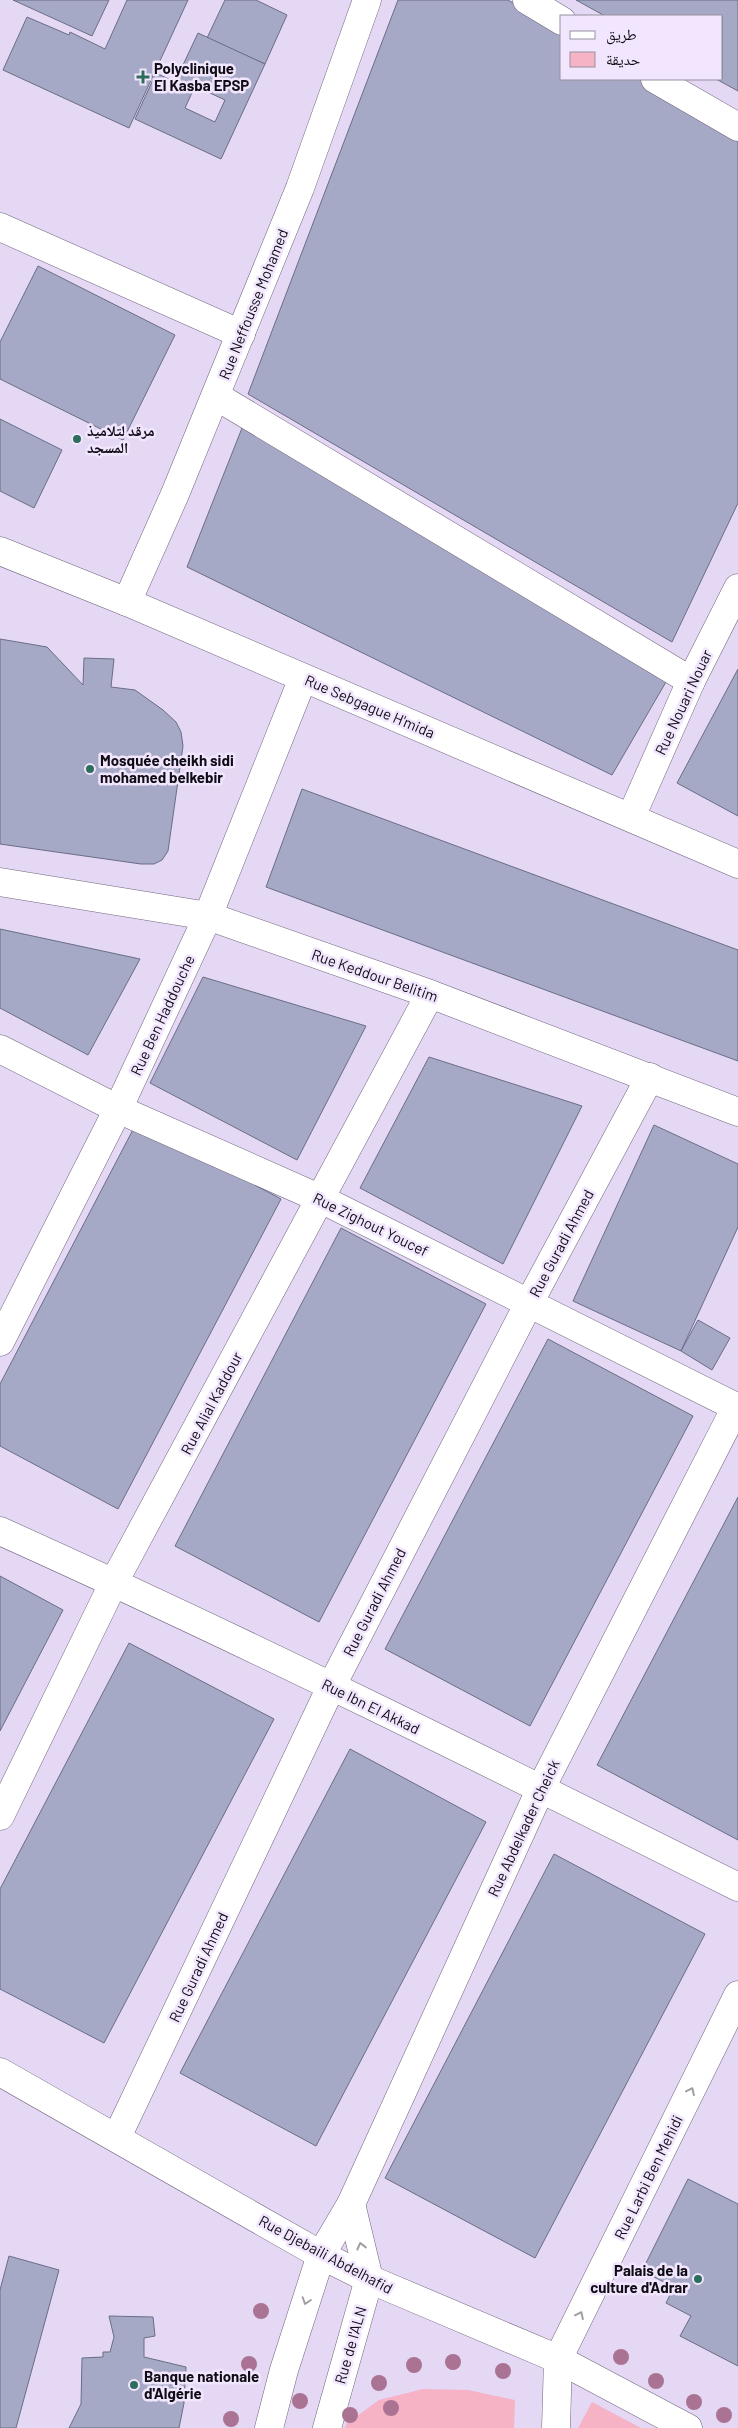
<svg xmlns="http://www.w3.org/2000/svg" width="738" height="2428" viewBox="0 0 738 2428" font-family="Barlow,'Noto Naskh Arabic',sans-serif">
<style>
.green{fill:#f5b3c5}
.building{fill:#a6a9c5;stroke:#6a6d86;fill-rule:evenodd}
.lines{fill:none;stroke-linecap:round;stroke-linejoin:round}
.minor-casing{stroke:#71667e;stroke-width:29}
.tertiary-casing{stroke:#71667e;stroke-width:29}
.minor{stroke:#fff;stroke-width:28}
.tertiary{stroke:#fff;stroke-width:28}
.tree{fill:#aa7393}
.oneway{stroke:#9f9ea1}
.poi-dot{fill:#2d6d5b;stroke:#f1e6fd;stroke-width:2}
.labels{text-anchor:middle;dominant-baseline:central;stroke-width:5;stroke-linejoin:round;paint-order:stroke}
.poi-label{font-size:15px;font-weight:bold;fill:#100c15;stroke:#f1e6fd;text-anchor:start}
.street-label{font-size:15px;fill:#100c15;stroke:#f1e6fd}
</style>
<rect width="100%" height="100%" fill="#e5d8f4"/>
<!-- green -->
<g class="green">
<polygon points="423,2389 468,2390 515,2400 514,2428 345,2428 346,2424 379,2400"/>
<polygon points="592,2402 641,2428 578,2428"/>
</g>
<!-- building -->
<g class="building">
<polygon points="13,0 109,0 92,36"/>
<polygon points="127,0 188,0 129,128 3,70 27,17 69,35 70,32 105,49"/>
<polygon points="225,0 256,0 287,15 265,64 207,38"/>
<polygon points="398,0 508,0 562,33 562,79 639,79 738,138 738,503 672,642 248,394"/>
<polygon points="576,0 738,0 738,91 716,79 722,79 722,16 605,16"/>
<path d="M198,33L265,64L221,159L135,119L156,73L175,82ZM195,86L225,100L215,122L185,108Z"/>
<polygon points="38,266 175,335 123,440 0,379 0,342"/>
<polygon points="0,419 62,450 34,508 0,491"/>
<polygon points="244,423 670,675 612,775 187,567"/>
<polygon points="0,639 47,647 83,685 84,658 114,659 111,687 135,690 163,710 176,722 181,732 183,746 168,851 162,860 154,864 141,864 0,844"/>
<polygon points="738,669 738,816 677,783"/>
<polygon points="302,789 738,950 738,1061 266,887"/>
<polygon points="0,929 140,959 88,1055 0,1008"/>
<polygon points="203,977 366,1026 297,1160 150,1083"/>
<polygon points="429,1057 582,1106 503,1264 360,1188"/>
<polygon points="137,1122 281,1199 118,1509 0,1446 0,1384"/>
<polygon points="654,1125 738,1164 738,1227 681,1351 573,1301"/>
<polygon points="341,1228 486,1304 319,1622 175,1546"/>
<polygon points="698,1320 730,1338 712,1370 681,1351"/>
<polygon points="548,1339 693,1416 530,1726 385,1649"/>
<polygon points="738,1497 738,1840 597,1765"/>
<polygon points="0,1576 63,1610 0,1731"/>
<polygon points="129,1643 274,1719 104,2043 0,1989 0,1889"/>
<polygon points="350,1749 486,1822 316,2146 180,2073"/>
<polygon points="554,1854 705,1934 535,2258 385,2178"/>
<polygon points="688,2179 738,2204 738,2366 680,2336 691,2316 666,2303 674,2287 642,2271"/>
<polygon points="9,2256 59,2270 16,2428 0,2428 0,2290"/>
<polygon points="109,2316 153,2317 155,2336 144,2338 144,2357 186,2367 184,2403 179,2428 69,2428 81,2404 82,2358 103,2357 103,2352 110,2352 114,2337"/>
</g>
<g class="lines">
<defs>
<g id="minor">
<polyline points="527,0 562,21"/>
<polyline points="655,79 738,127"/>
<polyline points="0,227 241,334"/>
<polyline points="216,396 691,681"/>
<polyline points="0,551 127,602 738,864"/>
<polyline points="127,602 175,494 300,188 367,0"/>
<polyline points="631,817 691,681 738,588"/>
<polyline points="0,882 208,916 430,994 738,1112"/>
<polyline points="0,1049 118,1109 321,1199 738,1408"/>
<polyline points="0,1342 118,1109 208,916 303,678"/>
<path d="M0,1531C249,1643 494,1765 738,1887"/>
<polyline points="0,1816 114,1582 430,994"/>
<polyline points="0,2072 321,2255 351,2204 541,1788 736,1407"/>
<polyline points="117,2137 331,1687 529,1303 650,1077"/>
<polyline points="556,2428 558,2359"/>
</g>
<g id="tertiary">
<polyline points="558,2359 738,1995"/>
<polyline points="269,2428 284,2370 321,2255 369,2279 558,2359 688,2428"/>
<polyline points="327,2428 369,2279 351,2204"/>
</g>
</defs>
<!-- minor casing -->
<use href="#minor" class="minor-casing"/>
<!-- tertiary casing -->
<use href="#tertiary" class="tertiary-casing"/>
<!-- minor -->
<use href="#minor" class="minor"/>
<!-- tertiary -->
<use href="#tertiary" class="tertiary"/>
</g>
<!-- trees -->
<g class="tree">
<circle cx="261" cy="2311" r="8"/>
<circle cx="621" cy="2357" r="8"/>
<circle cx="453" cy="2362" r="8"/>
<circle cx="249" cy="2364" r="8"/>
<circle cx="414" cy="2365" r="8"/>
<circle cx="503" cy="2371" r="8"/>
<circle cx="656" cy="2381" r="8"/>
<circle cx="379" cy="2383" r="8"/>
<circle cx="300" cy="2401" r="8"/>
<circle cx="694" cy="2402" r="8"/>
<circle cx="391" cy="2408" r="8"/>
<circle cx="350" cy="2415" r="8"/>
<circle cx="724" cy="2415" r="8"/>
<circle cx="231" cy="2419" r="8"/>
</g>
<!-- one-way arrows -->
<defs><path id="oneway-chevron" d="M-2-3.5L2.5 0L-2 3.5" fill="none" stroke-width="1.6" stroke-linecap="round" stroke-linejoin="round" transform="scale(1.25)"/></defs>
<g class="oneway">
<use href="#oneway-chevron" transform="translate(691 2091) rotate(-64)"/>
<use href="#oneway-chevron" transform="translate(361 2246) rotate(-104)"/>
<use href="#oneway-chevron" transform="translate(306 2301) rotate(108)"/>
<use href="#oneway-chevron" transform="translate(580 2315) rotate(-64)"/>
</g>
<!-- markers -->
<g class="poi-dot">
<path d="M140.5 69.5h5v5h5v5h-5v5h-5v-5h-5v-5h5z"/>
<circle cx="77" cy="439" r="5"/>
<circle cx="90" cy="769" r="5"/>
<circle cx="698" cy="2279" r="5"/>
<circle cx="134" cy="2385" r="5"/>
</g>
<g class="labels">
<!-- poi labels -->
<g class="poi-label">
<text x="154" y="68">Polyclinique<tspan x="154" dy="17">El Kasba EPSP</tspan></text>
<text x="87" y="430">مرقد لتلاميذ<tspan x="87" dy="17">المسجد</tspan></text>
<text x="100" y="760">Mosquée cheikh sidi<tspan x="100" dy="17">mohamed belkebir</tspan></text>
<text x="688" y="2270" text-anchor="end">Palais de la<tspan x="688" dy="17">culture d'Adrar</tspan></text>
<text x="144" y="2376">Banque nationale<tspan x="144" dy="17">d'Algérie</tspan></text>
</g>
<!-- street labels -->
<g class="street-label">
<text transform="translate(253 304) rotate(-68)">Rue Neffousse Mohamed</text>
<text transform="translate(683 702) rotate(-65)">Rue Nouari Nouar</text>
<text transform="translate(370 706) rotate(23)">Rue Sebgague H'mida</text>
<text transform="translate(375 975) rotate(19)">Rue Keddour Belitim</text>
<text transform="translate(162 1015) rotate(-65)">Rue Ben Haddouche</text>
<text transform="translate(371 1224) rotate(26)">Rue Zighout Youcef</text>
<text transform="translate(561 1243) rotate(-62)">Rue Guradi Ahmed</text>
<text transform="translate(211 1403) rotate(-62)">Rue Alial Kaddour</text>
<text transform="translate(374 1602) rotate(-63)">Rue Guradi Ahmed</text>
<text transform="translate(371 1706) rotate(26)">Rue Ibn El Akkad</text>
<text transform="translate(523 1828) rotate(-65)">Rue Abdelkader Cheick</text>
<text transform="translate(198 1967) rotate(-65)">Rue Guradi Ahmed</text>
<text transform="translate(648 2177) rotate(-64)">Rue Larbi Ben Mehidi</text>
<text transform="translate(326 2254) rotate(28)">Rue Djebaili Abdelhafid</text>
<text transform="translate(350 2345) rotate(-74)">Rue de l'ALN</text>
</g>
</g>
<!-- legend -->
<rect x="560" y="15" width="162" height="65" fill="#f1e6fd" stroke="#978fa0"/>
<rect x="570" y="31" width="25" height="8" fill="#ffffff" stroke="#978fa0"/>
<text x="606" y="40" font-size="15" fill="#100c15">طريق</text>
<rect x="570" y="52" width="25" height="15" fill="#f5b3c5" stroke="#978fa0"/>
<text x="606" y="65" font-size="15" fill="#100c15">حديقة</text>
</svg>
